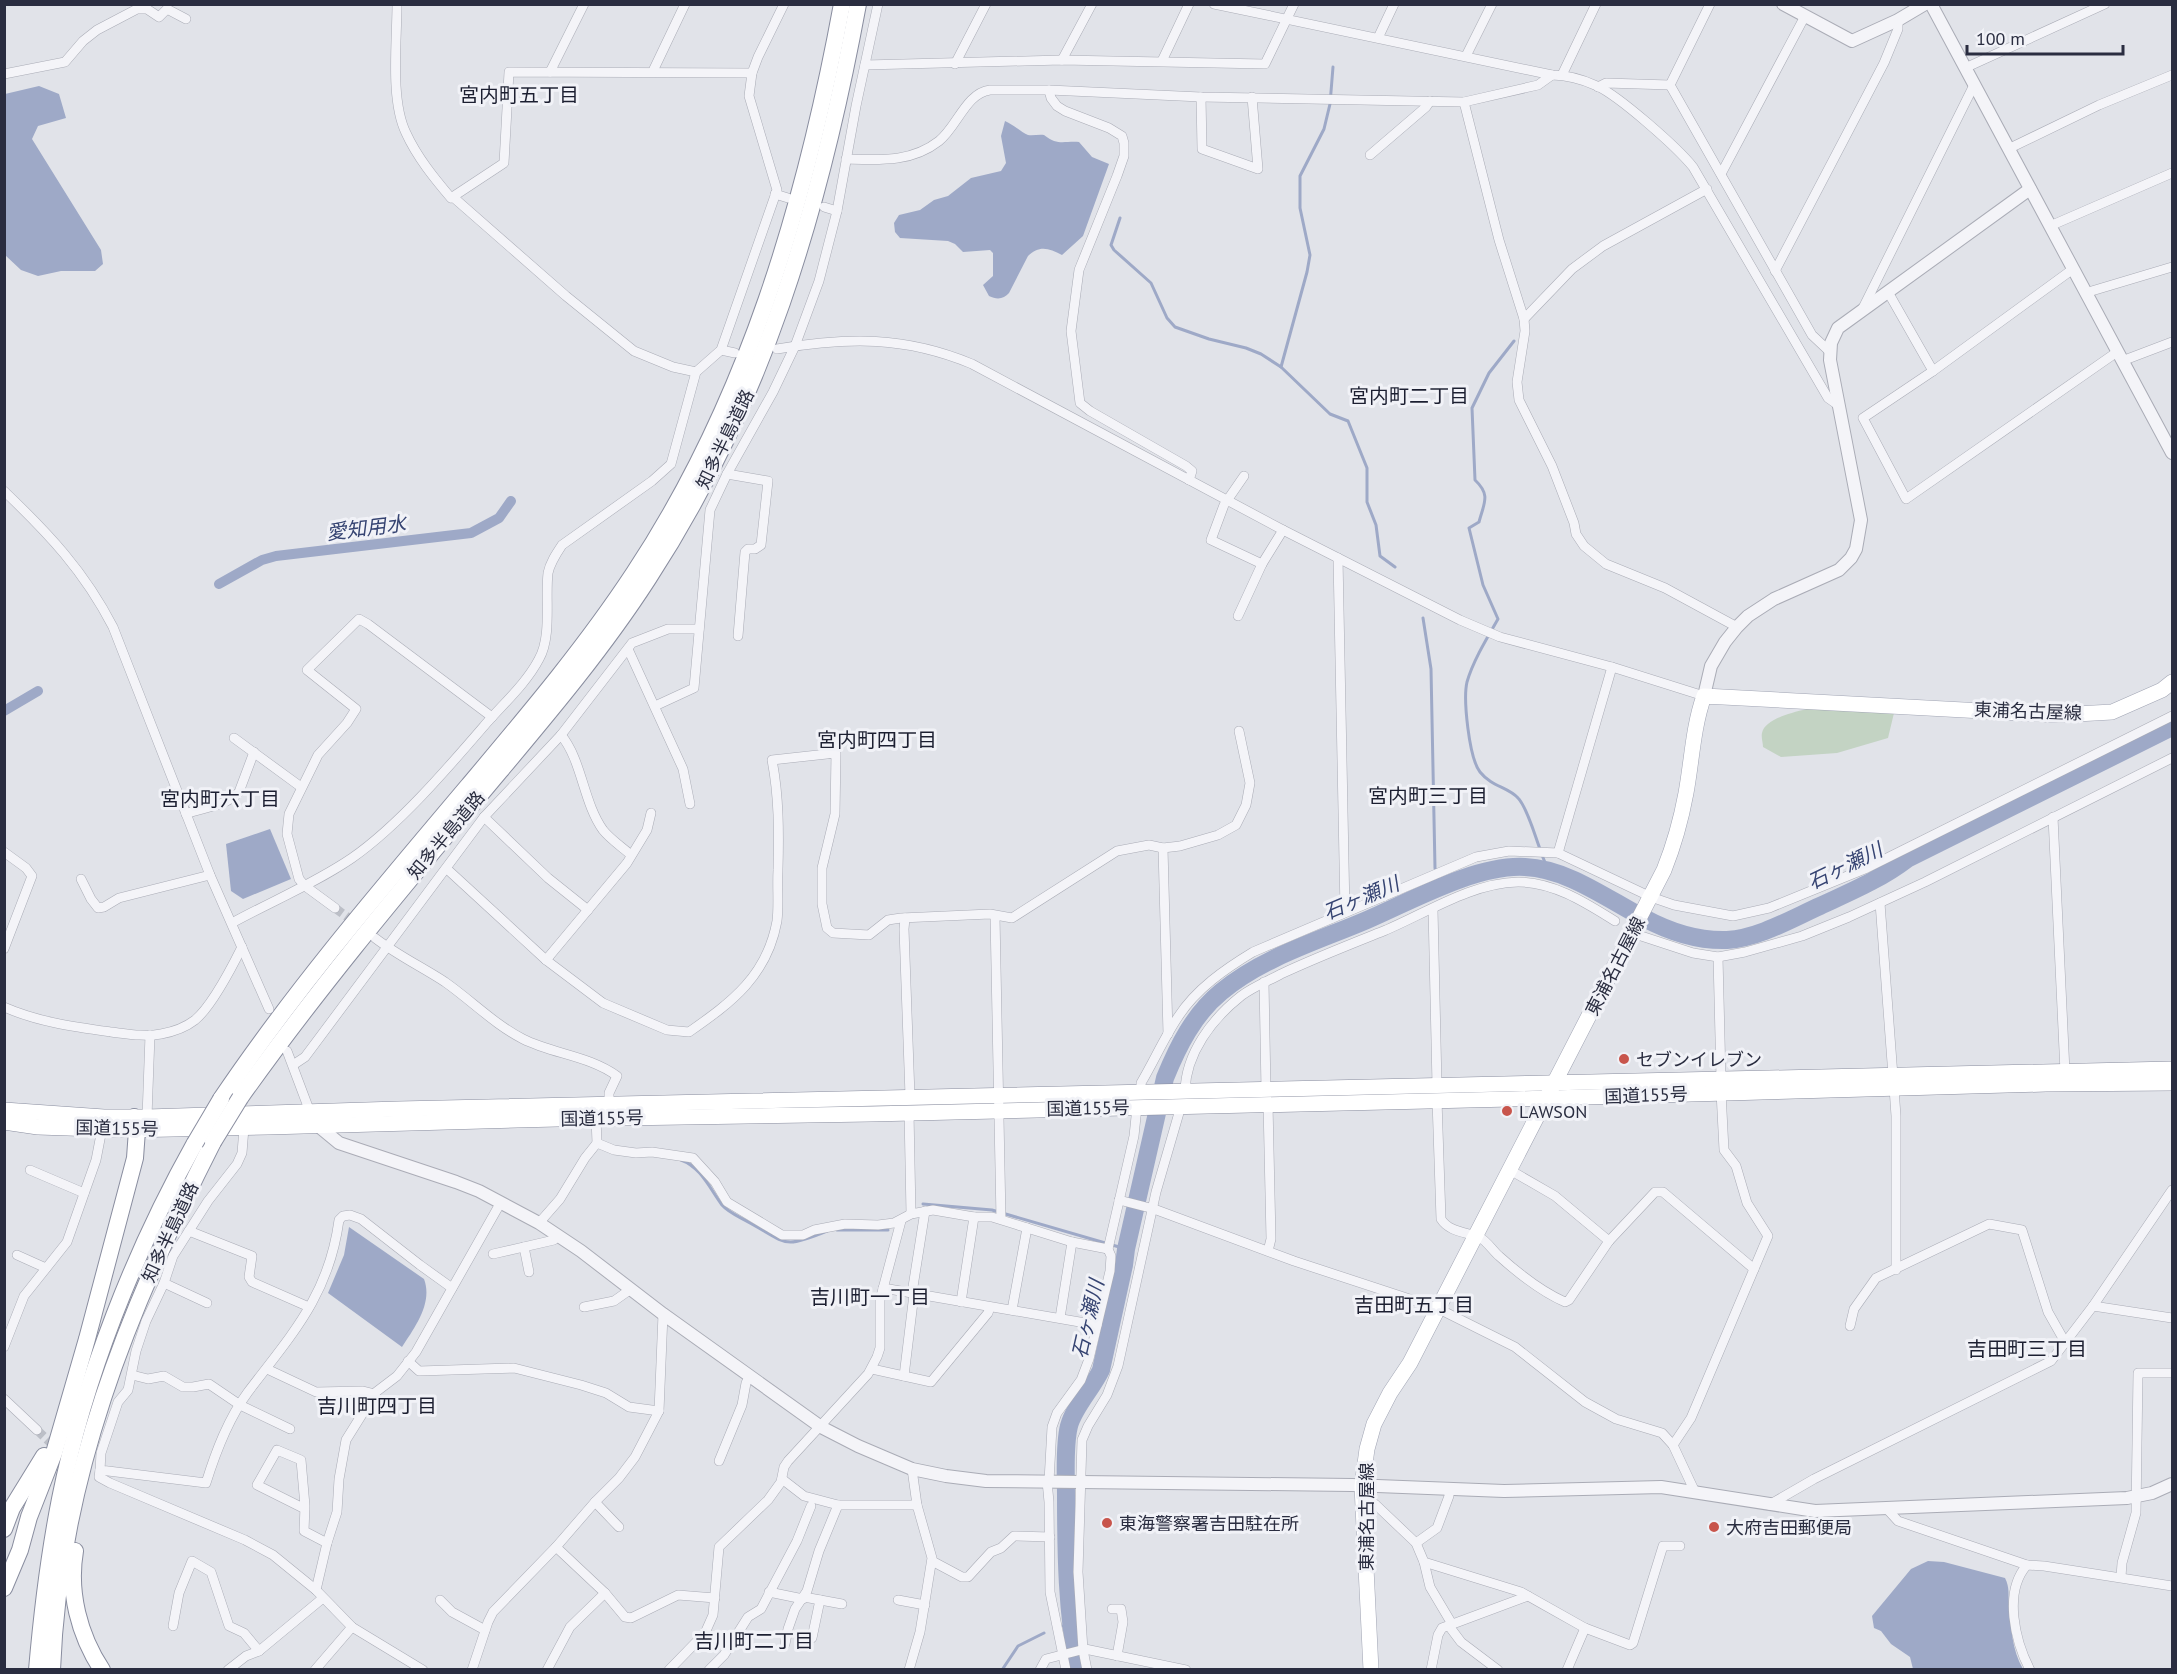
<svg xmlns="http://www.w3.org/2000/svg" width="2177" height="1674" viewBox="0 0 2177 1674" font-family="'PT Sans','Noto Sans JP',sans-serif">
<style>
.green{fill:#c3d3c3}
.water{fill:#9ea9c7}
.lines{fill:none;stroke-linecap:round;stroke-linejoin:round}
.stream{stroke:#9ea9c7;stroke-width:3}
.canal{stroke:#9ea9c7;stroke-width:10}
.river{stroke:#9ea9c7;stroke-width:18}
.minor-tunnel{stroke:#bcbfc7;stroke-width:9;stroke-dasharray:9 4.5;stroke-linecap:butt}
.minor-casing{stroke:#aaacb6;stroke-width:10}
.tertiary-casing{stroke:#aaacb6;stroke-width:14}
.primary-casing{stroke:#a1a5b4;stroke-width:16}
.trunk-casing{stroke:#898d9f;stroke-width:16}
.motorway-casing{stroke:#898d9f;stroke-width:18}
.minor{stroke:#f4f4f8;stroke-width:9}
.tertiary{stroke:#f4f4f8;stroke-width:12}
.primary{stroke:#fff;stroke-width:15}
.trunk{stroke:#fff;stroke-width:15}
.motorway{stroke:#fff;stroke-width:16}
.motorway-bridge-casing{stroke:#898d9f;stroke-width:18;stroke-linecap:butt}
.motorway-bridge{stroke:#fff;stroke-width:16}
.poi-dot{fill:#c8554c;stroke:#f1f2f7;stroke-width:2}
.labels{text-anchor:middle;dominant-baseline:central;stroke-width:6;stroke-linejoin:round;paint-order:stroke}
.street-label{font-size:18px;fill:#2a2d40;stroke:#f1f2f7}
.poi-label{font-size:18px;fill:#2a2d40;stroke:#f1f2f7;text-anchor:start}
.neighbourhood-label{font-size:20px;fill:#1c1f31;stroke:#f1f2f7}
.water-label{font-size:20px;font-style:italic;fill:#364472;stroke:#f1f2f7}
</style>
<rect width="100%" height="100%" fill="#e1e3e9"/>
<!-- green -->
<path class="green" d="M1831,704L1894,713L1888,738L1837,753L1781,757L1763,747C1763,743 1761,737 1762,733C1766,714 1815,708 1831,704Z"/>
<!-- water -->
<g class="water">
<polygon points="39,86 59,94 66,118 38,126 32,139 101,250 103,264 95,271 61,271 38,276 21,270 5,255 5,94"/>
<path d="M1005,121C1014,125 1022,133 1028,135C1033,136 1039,134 1044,135C1058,146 1063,141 1079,142L1092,157L1109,164L1083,236L1062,255C1049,248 1039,245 1028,256L1009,293C1004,299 997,300 989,296L983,285L993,276V253L990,250L963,252L955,244L948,241L900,238L895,232L894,223L899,215L920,210L934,200L948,196L971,178L1001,171L1006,163L1001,136Z"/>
<polygon points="270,829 291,879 243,899 231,891 226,844"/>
<path d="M349,1227L424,1279C433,1303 415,1327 402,1347L328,1293L344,1255Z"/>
<path d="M1928,1561L1944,1562L2005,1578C2010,1588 2008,1595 2009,1605C2011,1628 2012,1650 2023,1669H1913L1910,1657L1891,1644L1881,1631L1874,1628L1872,1616L1911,1569Z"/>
</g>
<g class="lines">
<!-- stream -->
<g class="stream">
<polyline points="1120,218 1111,245 1114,250 1151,283 1167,318 1175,327 1209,339 1246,348 1261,354 1281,367 1330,414 1348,421 1367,468 1367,502 1376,525 1380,556 1395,567"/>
<path d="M1514,341L1489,373L1472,408L1475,480C1491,495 1484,503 1479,522L1469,528L1483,585L1498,619C1487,638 1473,661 1467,682C1463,699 1469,758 1480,772C1492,787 1508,787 1518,798C1527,807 1535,836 1540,849"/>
<polyline points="1281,367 1307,272 1310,255 1300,208 1300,176 1324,129 1330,104 1333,67"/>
<polyline points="1423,618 1431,669 1435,868 1441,888"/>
<polyline points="1542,855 1548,870"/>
<path d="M681,1160C701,1167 710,1189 722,1205C729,1213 740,1217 750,1223C788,1244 783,1249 827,1231"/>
<polyline points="923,1204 992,1210 1126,1249"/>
<polyline points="837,1230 888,1230"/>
<polyline points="1063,1626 1071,1623"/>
<polyline points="1002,1670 1018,1646 1044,1633"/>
</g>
<!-- canal -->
<g class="canal">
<polyline points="219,584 262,560 276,556 471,533 499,518 511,501"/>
<polyline points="4,711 38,691"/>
</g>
<!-- river -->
<path class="river" d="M1078,1670C1067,1610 1066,1556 1066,1495C1066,1475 1064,1446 1069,1426C1074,1407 1092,1389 1101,1370L1124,1265L1126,1249L1165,1078C1178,1046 1194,1014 1221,992C1263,957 1318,941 1367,920C1411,901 1477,864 1525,867C1568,869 1607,899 1644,918C1670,932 1698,941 1727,940C1759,938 1791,919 1820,906C1850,892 1881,879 1907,859L2172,727"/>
<!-- minor-tunnel -->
<g class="minor-tunnel">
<polyline points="335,908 357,924"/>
<polyline points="37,1430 57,1449"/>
</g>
<defs>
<g id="minor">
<path d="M397,4C397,42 390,100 406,133C417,157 434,178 451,198L504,163L509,72L752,73"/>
<path d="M1214,4L1552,75C1567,75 1584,80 1597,86C1619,96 1677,147 1693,167L1828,398L1838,405"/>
<polyline points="1378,38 1394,4"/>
<polyline points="1466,56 1492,4"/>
<polyline points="1062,60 1092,4"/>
<polyline points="1162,61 1189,4"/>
<polyline points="955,64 986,4"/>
<polyline points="865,65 1062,60 1265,64 1294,4"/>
<polyline points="1965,68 2105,4"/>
<polyline points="653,71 685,4"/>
<polyline points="550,72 584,4"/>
<polyline points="4,74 65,62 83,41 97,30 137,9 147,9 159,17 167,9 186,19"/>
<polyline points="1562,75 1596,4"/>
<polyline points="1670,85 1812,335 1829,351"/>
<polyline points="1598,87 1606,83 1670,85 1710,4"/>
<polyline points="1049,90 1051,98 1057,106 1065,111 1109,128 1122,136 1124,143 1124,156 1117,176 1079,270 1071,331 1080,403 1090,411 1186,466 1192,471 1189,480"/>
<polyline points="1201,97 1202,149 1258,169 1252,97"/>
<polyline points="1464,102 1499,240 1524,319 1525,331 1517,382 1519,400 1552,466 1574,523 1576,534 1584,546 1606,564 1665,588 1737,627"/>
<polyline points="2008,149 2099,105 2172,75"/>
<polyline points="1370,155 1426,107 1430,101"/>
<path d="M846,159C878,160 911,163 939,141C957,127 966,93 990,90H1049L1201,97L1464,102L1538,85L1552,75"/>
<polyline points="1721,174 1805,16"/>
<polyline points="775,194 788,198"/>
<polyline points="453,197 566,296 634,351 673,367 696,372"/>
<polyline points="824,207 837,211"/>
<polyline points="2050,226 2172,173"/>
<polyline points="2073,269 1933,371 1863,418 1906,499 2117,352"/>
<polyline points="1775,271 1884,63 1898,29 1898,20"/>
<polyline points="1888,292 1933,371"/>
<polyline points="2085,293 2172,267"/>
<polyline points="1863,308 1974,85"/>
<polyline points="1524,319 1572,269 1603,246 1707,189"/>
<path d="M777,349C848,337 905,336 972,364L1283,530L1460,620L1500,637L1612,667L1704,696"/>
<polyline points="721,350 735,353"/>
<polyline points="2122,361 2172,342"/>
<polyline points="727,474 768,481 761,545 755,549 748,549 745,552 738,636"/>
<polyline points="1244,476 1224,505 1211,540 1262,564"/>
<path d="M4,491C49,534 84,571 113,627L210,875L269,1009"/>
<polyline points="1338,558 1345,912"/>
<polyline points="1238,616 1262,564 1283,530"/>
<polyline points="628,649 683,769 690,804"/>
<polyline points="655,706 694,688 710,510 727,474 773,392 795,346 819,281 837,211 856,106 878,4"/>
<path d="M561,735C582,760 583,802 603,830C610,839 622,847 631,855"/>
<polyline points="234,738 301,787"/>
<path d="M186,814C203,807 225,807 239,792L254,752"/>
<polyline points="484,817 548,878 588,910"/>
<polyline points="2053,817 2065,1072"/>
<polyline points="1163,848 1168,1034"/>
<polyline points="4,852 26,868 32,876 4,949"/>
<polyline points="1558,853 1612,667"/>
<path d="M447,869L546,960L603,1003L667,1030L689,1032C732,1002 767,976 777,921C779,905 777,887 778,870C779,833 779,796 772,760L836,753L835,814L822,868V904L827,928L833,933L869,935L888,920L901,918L990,914L1012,918L1117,851L1149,845L1163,848L1180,846L1218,835L1236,825L1246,805L1250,783L1239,731"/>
<polyline points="81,879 91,899 98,908 104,907 119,898 210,875"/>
<polyline points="1880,903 1893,1076"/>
<polyline points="335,908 305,886 299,879 287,834 289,814 318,755 347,723 356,709 307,670 359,619 368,624 492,717"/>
<polyline points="1433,909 1437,1085"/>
<polyline points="995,916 1001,1219"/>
<polyline points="905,918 904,929 910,1096"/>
<path d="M232,923C272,901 314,884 352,858C398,826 447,769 484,726C502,705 526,684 539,659C552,636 545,599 548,573C550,563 556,554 562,545L652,481L671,464L696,372L721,350L777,190L749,96L752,73L758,57L784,4"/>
<polyline points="1632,933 1693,953 1718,957 1745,952 1802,936 1849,917 1925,882 2172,758"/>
<path d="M375,938C397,955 422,967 445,982C472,1001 494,1024 523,1039C553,1054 590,1056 617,1076L609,1093V1104"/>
<polyline points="1718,957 1721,1078"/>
<polyline points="546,960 627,863 647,830 651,813"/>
<polyline points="1264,982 1266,1090"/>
<path d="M4,1007C38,1022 75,1027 111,1032C128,1034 145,1037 161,1034C172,1032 186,1027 195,1020C212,1006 232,967 242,947"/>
<polyline points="287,1051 310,1112"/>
<polyline points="293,1065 305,1057 484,817 561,735 632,643 668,629 699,629"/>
<polyline points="1894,1088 1896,1116 1896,1270"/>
<path d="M1185,1091C1186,1053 1212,1019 1241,996C1253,987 1268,981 1281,974C1315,958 1351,944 1386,930C1428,912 1472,883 1518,882C1554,882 1586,903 1615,921"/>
<path d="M1141,1093V1083C1154,1061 1164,1038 1178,1017C1196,989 1225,969 1253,952L1476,857L1509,851L1558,853L1651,897L1674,905L1733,916L1769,908L1867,868L2172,716"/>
<path d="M1437,1100L1441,1219C1449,1232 1466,1232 1479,1237C1486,1240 1493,1251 1499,1256C1519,1274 1540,1291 1565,1302L1569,1300L1609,1241L1655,1192H1663L1754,1269"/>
<polyline points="1268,1104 1271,1239 1268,1251"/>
<polyline points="909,1112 911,1214"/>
<polyline points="147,1117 150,1035"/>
<path d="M244,1128L242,1153L237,1164L208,1201L173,1256L164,1283L146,1321L136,1351L128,1390L118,1402L101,1453L100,1470L206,1483C216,1451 228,1419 248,1392C292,1334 329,1295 339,1220L343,1216L350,1215L361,1219L420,1265L452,1288"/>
<polyline points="597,1143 614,1150 636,1153 652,1152 693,1158 715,1182 727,1202 782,1235 803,1235 814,1230 845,1224 878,1225 894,1223 911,1214 933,1210 974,1217 992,1217 1072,1242 1108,1249"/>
<polyline points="30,1170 84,1193"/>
<polyline points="1510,1170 1555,1196 1609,1241"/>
<polyline points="1119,1200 1154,1209 1294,1261 1437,1308 1515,1347 1585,1402 1616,1419 1662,1433 1673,1445 1695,1492"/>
<polyline points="539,1223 560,1199 585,1158 597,1143 596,1118"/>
<polyline points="189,1231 252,1256 249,1277 252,1282 309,1307"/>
<polyline points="524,1247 529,1272"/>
<polyline points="493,1254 554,1240 558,1235"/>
<polyline points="17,1255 46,1268"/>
<polyline points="164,1283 207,1303"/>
<polyline points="883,1288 1097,1325"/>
<polyline points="912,1293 925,1211"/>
<polyline points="961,1302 974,1217"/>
<polyline points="2093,1306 2172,1318"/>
<polyline points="584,1307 614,1301 631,1289"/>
<polyline points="1012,1310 1027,1228"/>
<polyline points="1060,1318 1072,1242"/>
<polyline points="1850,1326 1854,1309 1876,1278 1989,1224 2022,1230 2048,1312 2065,1342"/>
<polyline points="4,1347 24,1296 67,1242 96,1160 102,1129"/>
<polyline points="408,1361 419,1371 514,1368 581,1385 606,1393 629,1407 659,1411"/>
<polyline points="267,1369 316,1392 363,1391 375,1394"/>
<polyline points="872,1369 931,1382 988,1313 990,1307"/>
<polyline points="132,1375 148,1379 164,1376 183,1387 193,1387 209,1384 240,1405 290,1429"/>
<polyline points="904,1376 914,1294"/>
<polyline points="4,1399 37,1430"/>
<polyline points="1673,1445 1691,1418 1768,1236 1747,1203 1736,1166 1724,1150 1721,1092"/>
<polyline points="719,1461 742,1405 746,1383 750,1376"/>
<polyline points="100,1470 99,1477 110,1483 245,1540 273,1555 316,1590 352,1627 423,1670"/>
<polyline points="782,1479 804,1496 838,1505 917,1505"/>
<polyline points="1047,1481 1049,1502 1050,1592 1066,1670"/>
<polyline points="1049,1481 1052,1427 1057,1413 1081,1380 1089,1359 1110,1271 1111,1256 1108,1249 1134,1136 1137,1107"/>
<polyline points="1363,1501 1375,1504 1416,1543 1424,1562 1521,1592 1585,1628 1630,1645 1633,1643 1663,1546 1680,1546"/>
<polyline points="595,1502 619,1527"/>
<polyline points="1769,1505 1814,1479 2051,1361 2093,1306 2172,1190"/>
<polyline points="305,1509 257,1485 277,1450 301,1460 305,1506 304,1531 327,1543"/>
<polyline points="1887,1509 1898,1521 2027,1565"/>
<polyline points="1416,1543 1437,1528 1449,1496 1449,1489"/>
<polyline points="556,1547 605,1593 625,1617 631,1618 678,1595 715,1598"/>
<polyline points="932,1561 962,1577 968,1577 991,1552 1001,1548 1014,1536 1050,1537"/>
<polyline points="1424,1562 1430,1587 1452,1624"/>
<polyline points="2121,1577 2122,1563 2136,1513 2138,1373 2172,1373"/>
<polyline points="316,1590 327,1543 337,1512 339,1479 346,1440 376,1392 397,1376 416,1352 501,1202"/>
<polyline points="769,1592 803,1599"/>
<polyline points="804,1597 842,1604"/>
<polyline points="440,1600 452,1612 485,1630"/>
<polyline points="898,1600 925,1605"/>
<polyline points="1112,1609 1121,1609 1123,1622 1117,1656"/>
<polyline points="173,1626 179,1593 192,1561 211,1572 229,1626 244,1633 259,1651"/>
<polyline points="1449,1626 1461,1642 1498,1670"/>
<polyline points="812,1638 820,1600"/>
<polyline points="785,1644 788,1629 795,1609 807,1591 819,1551 838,1505"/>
<polyline points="228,1670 246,1656 259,1651 323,1598"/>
<polyline points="315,1670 352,1627"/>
<polyline points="472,1670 488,1622 493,1612 556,1547 595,1502 619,1478 635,1457 659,1411 663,1314"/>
<polyline points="547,1670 570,1627 605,1593"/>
<polyline points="669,1670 705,1633 713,1615 719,1547 768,1500 781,1482 784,1467 788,1461 868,1374 877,1357 880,1348 880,1300 901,1221"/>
<polyline points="709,1670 724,1655 748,1617 761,1609 797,1541 811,1506"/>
<polyline points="909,1670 920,1632 932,1558 917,1505 912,1469"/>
<polyline points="1040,1670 1046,1659 1085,1649 1186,1670"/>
<polyline points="1087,1670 1083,1650 1078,1572 1082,1440 1088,1426 1107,1395 1118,1366 1156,1192 1181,1106"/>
<polyline points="1431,1670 1438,1635 1442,1628 1528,1596"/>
<polyline points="1567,1670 1585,1628"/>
<path d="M2030,1670C2015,1641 2003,1592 2027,1565L2044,1566L2172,1586"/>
</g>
<g id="tertiary">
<polyline points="1783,4 1852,41 1898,20 1925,4"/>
<polyline points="1931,4 2172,453"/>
<polyline points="1704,696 1711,666 1725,642 1737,627 1748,616 1774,599 1839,570 1851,558 1856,549 1861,520 1830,360 1831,343 1838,328 2030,189"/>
<polyline points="316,1124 339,1143 456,1182 479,1191 539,1223 581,1251 663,1314 821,1427 858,1446 912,1469 946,1476 986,1481 1352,1485 1504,1491 1661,1487 1815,1511 2127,1498 2152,1493 2172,1484"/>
</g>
<path id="primary" d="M1371,1670L1362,1486L1367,1449L1374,1424L1390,1393L1410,1363L1664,870C1674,845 1681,820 1686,793C1692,760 1693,727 1704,696L2059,715L2112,712L2162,690L2172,682"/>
<g id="trunk">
<polyline points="4,1110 104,1117 147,1117 398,1109 2172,1069"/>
<polyline points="4,1122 38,1127 126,1130 268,1127 557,1119 871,1114 1511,1099 2046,1084 2172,1083"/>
</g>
<g id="motorway">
<path d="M240,1098C313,995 394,898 475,801C535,729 597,658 648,579C763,403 820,210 858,4"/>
<path d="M221,1099C296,988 382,888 468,786C526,717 584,649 634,573C747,402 805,205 842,4"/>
<polyline points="4,1529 12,1508 44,1456"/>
<path d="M75,1551C68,1592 79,1635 102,1670"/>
<polyline points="4,1588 20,1550 29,1517 54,1453 87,1339 135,1158 137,1130 134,1117"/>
<path d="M37,1670C42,1612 49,1555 60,1499C84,1378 135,1250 195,1143"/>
<path d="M52,1670C59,1480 128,1309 213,1142"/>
</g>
</defs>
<!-- minor casing -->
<use href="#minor" class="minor-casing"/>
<!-- tertiary casing -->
<use href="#tertiary" class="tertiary-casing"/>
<!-- primary casing -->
<use href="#primary" class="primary-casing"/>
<!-- trunk casing -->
<use href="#trunk" class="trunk-casing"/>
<!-- motorway casing -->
<use href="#motorway" class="motorway-casing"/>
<!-- minor -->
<use href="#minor" class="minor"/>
<!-- tertiary -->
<use href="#tertiary" class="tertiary"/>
<!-- primary -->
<use href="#primary" class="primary"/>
<!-- trunk -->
<use href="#trunk" class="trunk"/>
<!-- motorway -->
<use href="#motorway" class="motorway"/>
<defs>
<g id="motorway-bridge">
<polyline points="213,1142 240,1098"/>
<polyline points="195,1143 221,1099"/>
</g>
</defs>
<!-- motorway-bridge casing -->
<use href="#motorway-bridge" class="motorway-bridge-casing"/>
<!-- motorway-bridge -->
<use href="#motorway-bridge" class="motorway-bridge"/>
</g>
<!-- markers -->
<g class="poi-dot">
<circle cx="1624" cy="1059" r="6"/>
<circle cx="1507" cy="1111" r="6"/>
<circle cx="1107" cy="1523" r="6"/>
<circle cx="1714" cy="1527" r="6"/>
</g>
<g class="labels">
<!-- street labels -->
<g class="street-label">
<text transform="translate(725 439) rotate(-64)">知多半島道路</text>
<text transform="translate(2028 711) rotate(2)">東浦名古屋線</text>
<text transform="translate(446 835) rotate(-50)">知多半島道路</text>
<text transform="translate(1615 966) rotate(-63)">東浦名古屋線</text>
<text transform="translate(1646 1095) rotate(-2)">国道155号</text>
<text transform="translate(1088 1108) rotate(-1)">国道155号</text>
<text transform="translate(602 1118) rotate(-1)">国道155号</text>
<text transform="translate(117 1128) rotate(1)">国道155号</text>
<text transform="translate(170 1232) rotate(-65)">知多半島道路</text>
<text transform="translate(1366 1517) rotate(-90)">東浦名古屋線</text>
</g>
<!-- poi labels -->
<g class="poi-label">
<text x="1636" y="1059">セブンイレブン</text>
<text x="1519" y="1111">LAWSON</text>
<text x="1119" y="1523">東海警察署吉田駐在所</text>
<text x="1726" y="1527">大府吉田郵便局</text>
</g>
<!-- neighbourhood labels -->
<g class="neighbourhood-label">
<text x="519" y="95">宮内町五丁目</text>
<text x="1409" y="396">宮内町二丁目</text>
<text x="877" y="740">宮内町四丁目</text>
<text x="1428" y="796">宮内町三丁目</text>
<text x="220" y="799">宮内町六丁目</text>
<text x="870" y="1297">吉川町一丁目</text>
<text x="1414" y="1305">吉田町五丁目</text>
<text x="2027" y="1349">吉田町三丁目</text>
<text x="377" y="1406">吉川町四丁目</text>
<text x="754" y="1641">吉川町二丁目</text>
</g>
<!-- water labels -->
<g class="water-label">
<text transform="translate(366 528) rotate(-7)">愛知用水</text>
<text transform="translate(1845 866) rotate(-26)">石ヶ瀬川</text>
<text transform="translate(1361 898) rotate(-23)">石ヶ瀬川</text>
<text transform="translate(1088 1319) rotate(-77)">石ヶ瀬川</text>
</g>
</g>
<!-- border -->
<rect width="2177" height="1674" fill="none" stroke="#2a2d40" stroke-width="12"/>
<!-- scale -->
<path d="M1967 45v9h156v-9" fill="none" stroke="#2a2d40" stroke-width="3"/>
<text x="1976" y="45" font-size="18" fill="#2a2d40" stroke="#f1f2f7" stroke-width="4.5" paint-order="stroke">100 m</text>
</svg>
